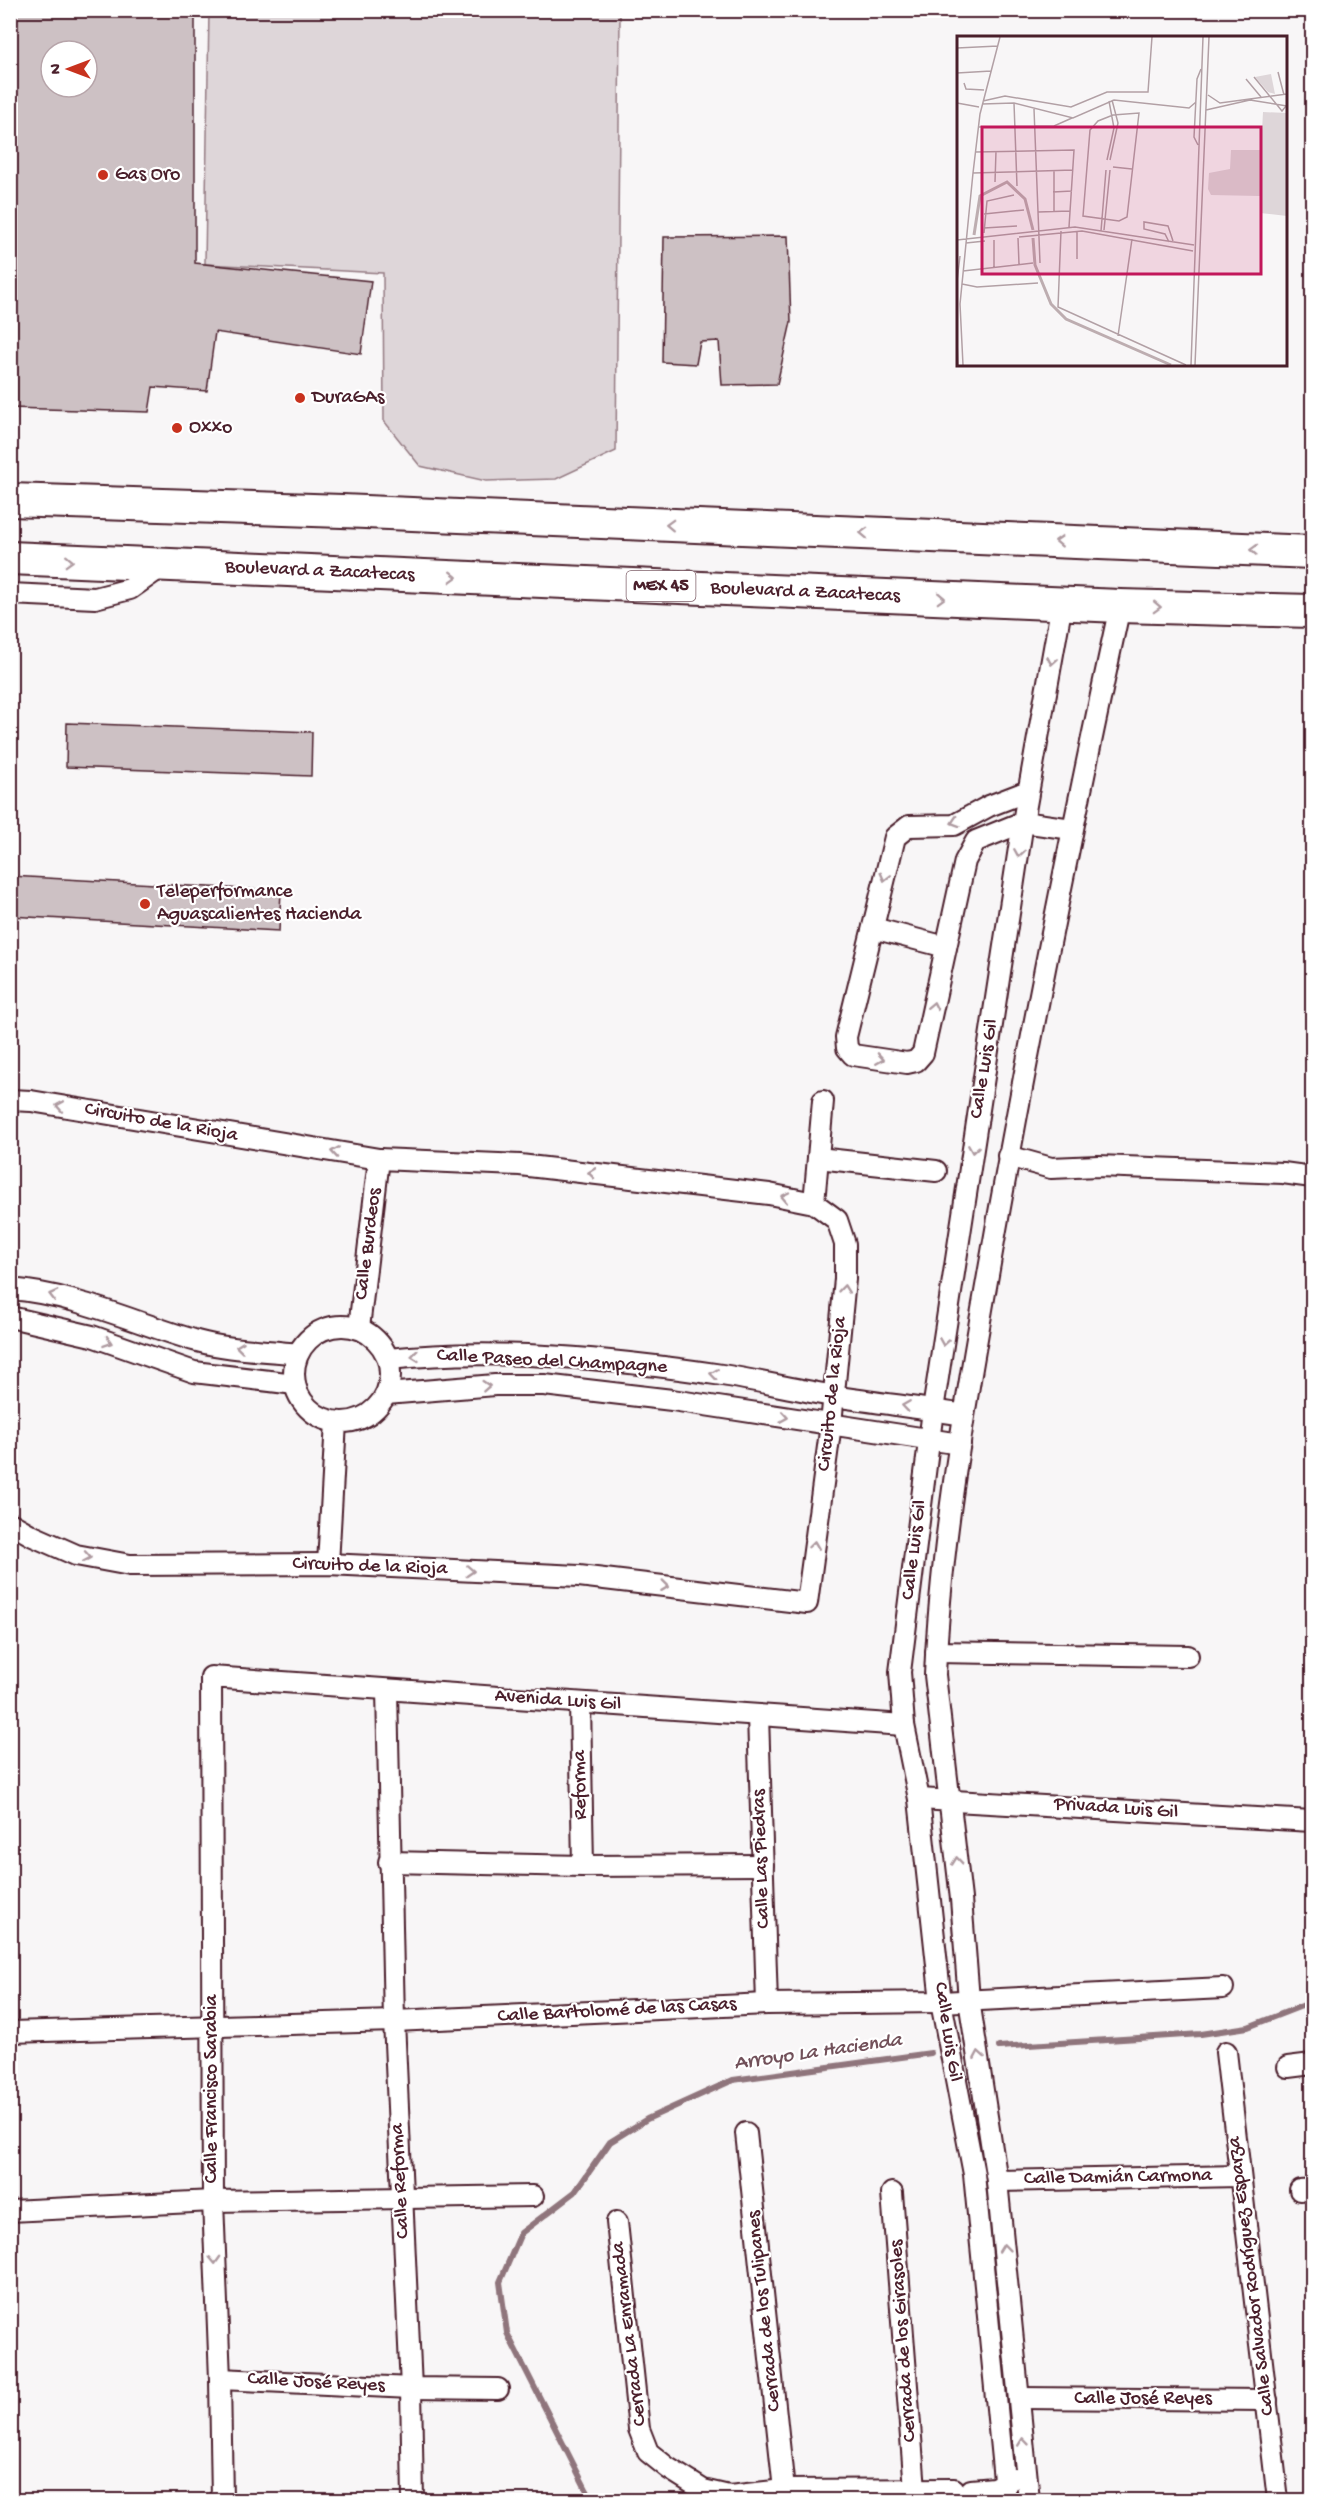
<svg xmlns="http://www.w3.org/2000/svg" width="1323" height="2511" viewBox="0 0 1323 2511" font-family="'Gochi Hand',sans-serif">
<style>
.green{fill:#ded6d9;stroke:#947a82;stroke-width:1.5}
.lines{fill:none;stroke-linecap:round;stroke-linejoin:round}
.stream{stroke:#8f747b;stroke-width:6}
.building{fill:#cdc1c4;stroke:#4a1f2b;stroke-width:1.5;fill-rule:evenodd}
.street-casing{stroke:#4a1f2b;stroke-width:24}
.primary-casing{stroke:#4a1f2b;stroke-width:36}
.street{stroke:#fff;stroke-width:20}
.primary{stroke:#fff;stroke-width:32}
.oneway{stroke:#ae9aa0}
.poi-dot{fill:#c8321e;stroke:#fff;stroke-width:2}
.labels{text-anchor:middle;dominant-baseline:central;stroke-width:4.5;stroke-linejoin:round;paint-order:stroke}
.shield{fill:#fff;stroke:#80626b;stroke-width:1.5}
.shield-label{font-size:18px;font-weight:bold;fill:#4a1f2b}
.poi-label{font-size:20px;fill:#4a1f2b;stroke:#fff;text-anchor:start}
.street-label{font-size:20px;fill:#4a1f2b;stroke:#fff}
.water-label{font-size:21px;font-style:italic;fill:#72515a;stroke:#fff}
.inset-river{fill:none;stroke:#bdadb0;stroke-width:3}
.inset-road{fill:none;stroke:#b2a0a5;stroke-width:1.5}
.view{fill:#c2185b;fill-opacity:0.15;stroke:#c2185b;stroke-width:3}
.inset-edge{fill:none;stroke:#4a1f2b;stroke-width:3}
</style>
<rect width="100%" height="100%" fill="#f8f6f7"/>
<filter id="ink" filterUnits="userSpaceOnUse"><feTurbulence type="fractalNoise" baseFrequency=".0167" numOctaves="2"/><feDisplacementMap in="SourceGraphic" scale="12" xChannelSelector="R" yChannelSelector="G"/><feConvolveMatrix kernelMatrix="1 2 1 2 8 2 1 2 1" color-interpolation-filters="sRGB"/></filter>
<g filter="url(#ink)">
<!-- green -->
<polygon class="green" points="209,11 620,11 616,451 556,479 486,481 420,466 384,421 383,273 205,264"/>
<g class="lines">
<!-- stream -->
<g class="stream">
<polyline points="999,2047 1201,2034 1248,2027 1312,2002"/>
<polyline points="598,2500 587,2491 507,2333 500,2282 521,2233 575,2192 610,2142 647,2119 733,2080 931,2053"/>
</g>
</g>
<!-- building -->
<g class="building">
<path d="M10,10H195V263L371,281L361,354L215,332L207,391L153,387L149,412L10,408ZM51,51H87V87H51Z"/>
<polygon points="788,236 791,322 777,384 722,385 719,341 700,342 696,364 662,362 664,237"/>
<polygon points="67,723 312,732 311,776 66,767"/>
<polygon points="10,876 281,891 279,931 10,916"/>
</g>
<g class="lines">
<defs>
<g id="street">
<polyline points="10,594 95,598 130,589 164,565"/>
<polyline points="1028,791 989,806 954,825 909,826 895,837 846,1037 847,1048 853,1055 907,1063 916,1061 923,1053 965,861 976,841 1023,822 1072,829"/>
<polyline points="873,928 946,947"/>
<polyline points="10,1100 31,1101 379,1159 520,1165 769,1194 814,1203 837,1220 845,1244 845,1279 831,1424 807,1603 579,1576 328,1564 130,1565 76,1555 33,1536 10,1523"/>
<polyline points="1008,1156 1051,1168 1098,1166 1283,1173 1312,1177"/>
<polyline points="818,1158 936,1171"/>
<polyline points="814,1203 823,1101"/>
<path d="M10,1289C75,1294 135,1323 197,1341C229,1350 265,1350 298,1354"/>
<polyline points="10,1317 92,1336 194,1372 295,1384"/>
<circle cx="342" cy="1374" r="48"/>
<polyline points="359,1328 379,1159"/>
<path d="M388,1359C497,1347 614,1359 722,1375C760,1381 797,1390 834,1396C877,1403 921,1408 964,1415"/>
<polyline points="386,1394 495,1385 544,1385 672,1400 960,1444"/>
<polyline points="328,1564 336,1422"/>
<polyline points="936,1652 1188,1656"/>
<polyline points="387,1690 394,2021 411,2388 413,2500"/>
<polyline points="580,1703 583,1866"/>
<polyline points="758,1715 767,2004"/>
<polyline points="919,1799 1312,1821"/>
<polyline points="389,1862 583,1866 763,1865"/>
<polyline points="10,2032 394,2021 767,2004 941,2002 1223,1988"/>
<polyline points="1226,2052 1278,2500"/>
<polyline points="1288,2067 1312,2064"/>
<polyline points="746,2133 784,2490"/>
<polyline points="997,2181 1239,2176"/>
<polyline points="1300,2190 1312,2189"/>
<polyline points="892,2193 915,2489"/>
<polyline points="10,2211 213,2201 533,2196"/>
<polyline points="617,2222 639,2429 648,2452 668,2468 703,2490 729,2496 784,2490 954,2489"/>
<polyline points="220,2379 411,2388 498,2389"/>
<polyline points="1019,2398 1267,2400"/>
<polyline points="971,2490 994,2488 1014,2478"/>
<polyline points="222,2500 220,2379 213,2201 211,1677 904,1725"/>
<polyline points="1006,2500 974,2174 941,2002 919,1799 904,1725 900,1672 933,1410 1023,822 1062,603"/>
<path d="M1029,2500L997,2181L969,2000L961,1899L935,1675C941,1540 965,1407 988,1275C1027,1051 1072,828 1120,606"/>
</g>
<g id="primary">
<polyline points="10,500 342,511 1312,552"/>
<path id="s1" d="M10,558L1120,606L1312,611"/>
</g>
</defs>
<!-- street casing -->
<use href="#street" class="street-casing"/>
<!-- primary casing -->
<use href="#primary" class="primary-casing"/>
<!-- street -->
<use href="#street" class="street"/>
<!-- primary -->
<use href="#primary" class="primary"/>
</g>
<!-- one-way arrows -->
<defs><path id="oneway-chevron" d="M-2-3.5L2.5 0L-2 3.5" fill="none" stroke-width="1.6" stroke-linecap="round" stroke-linejoin="round" transform="scale(1.5)"/></defs>
<g class="oneway">
<use href="#oneway-chevron" transform="translate(670 525) rotate(-178)"/>
<use href="#oneway-chevron" transform="translate(864 533) rotate(-178)"/>
<use href="#oneway-chevron" transform="translate(1059 541) rotate(-177)"/>
<use href="#oneway-chevron" transform="translate(1254 550) rotate(-178)"/>
<use href="#oneway-chevron" transform="translate(69 561) rotate(2)"/>
<use href="#oneway-chevron" transform="translate(453 577) rotate(2)"/>
<use href="#oneway-chevron" transform="translate(941 598) rotate(2)"/>
<use href="#oneway-chevron" transform="translate(1157 607) rotate(2)"/>
<use href="#oneway-chevron" transform="translate(1052 661) rotate(100)"/>
<use href="#oneway-chevron" transform="translate(955 822) rotate(162)"/>
<use href="#oneway-chevron" transform="translate(1019 853) rotate(99)"/>
<use href="#oneway-chevron" transform="translate(885 877) rotate(104)"/>
<use href="#oneway-chevron" transform="translate(933 1006) rotate(-78)"/>
<use href="#oneway-chevron" transform="translate(880 1059) rotate(9)"/>
<use href="#oneway-chevron" transform="translate(60 1106) rotate(-170)"/>
<use href="#oneway-chevron" transform="translate(973 1149) rotate(99)"/>
<use href="#oneway-chevron" transform="translate(335 1152) rotate(-171)"/>
<use href="#oneway-chevron" transform="translate(592 1173) rotate(-173)"/>
<use href="#oneway-chevron" transform="translate(785 1197) rotate(-168)"/>
<use href="#oneway-chevron" transform="translate(844 1289) rotate(-84)"/>
<use href="#oneway-chevron" transform="translate(53 1295) rotate(-166)"/>
<use href="#oneway-chevron" transform="translate(108 1342) rotate(19)"/>
<use href="#oneway-chevron" transform="translate(944 1342) rotate(99)"/>
<use href="#oneway-chevron" transform="translate(240 1347) rotate(-173)"/>
<use href="#oneway-chevron" transform="translate(415 1356) rotate(174)"/>
<use href="#oneway-chevron" transform="translate(714 1374) rotate(-172)"/>
<use href="#oneway-chevron" transform="translate(486 1386) rotate(-4)"/>
<use href="#oneway-chevron" transform="translate(906 1406) rotate(-172)"/>
<use href="#oneway-chevron" transform="translate(784 1417) rotate(9)"/>
<use href="#oneway-chevron" transform="translate(814 1545) rotate(-82)"/>
<use href="#oneway-chevron" transform="translate(87 1557) rotate(10)"/>
<use href="#oneway-chevron" transform="translate(470 1571) rotate(3)"/>
<use href="#oneway-chevron" transform="translate(665 1586) rotate(7)"/>
<use href="#oneway-chevron" transform="translate(957 1861) rotate(-96)"/>
<use href="#oneway-chevron" transform="translate(979 2055) rotate(-100)"/>
<use href="#oneway-chevron" transform="translate(1004 2248) rotate(-96)"/>
<use href="#oneway-chevron" transform="translate(215 2260) rotate(88)"/>
<use href="#oneway-chevron" transform="translate(1023 2442) rotate(-96)"/>
</g>
</g>
<!-- markers -->
<g class="poi-dot">
<circle cx="103" cy="175" r="6"/>
<circle cx="300" cy="398" r="6"/>
<circle cx="177" cy="428" r="6"/>
<circle cx="145" cy="904" r="6"/>
</g>
<g class="labels">
<!-- shield labels -->
<rect class="shield" x="626.5" y="571" width="69" height="30" rx="4.5"/>
<g class="shield-label">
<text x="661" y="586">MEX 45</text>
</g>
<!-- poi labels -->
<g class="poi-label">
<text x="115" y="175">Gas Oro</text>
<text x="312" y="398">DuraGAs</text>
<text x="189" y="428">Oxxo</text>
<text x="157" y="892">Teleperformance<tspan x="157" dy="23">Aguascalientes Hacienda</tspan></text>
</g>
<!-- street labels -->
<g class="street-label">
<text stroke="none"><textPath href="#s1" startOffset="310">Boulevard a Zacatecas</textPath></text>
<text stroke="none"><textPath href="#s1" startOffset="796">Boulevard a Zacatecas</textPath></text>
<text transform="translate(985 1069) rotate(-81)">Calle Luis Gil</text>
<text transform="translate(161 1123) rotate(10)">Circuito de la Rioja</text>
<text transform="translate(369 1244) rotate(-83)">Calle Burdeos</text>
<text transform="translate(552 1362) rotate(3)">Calle Paseo del Champagne</text>
<text transform="translate(833 1394) rotate(-84)">Circuito de la Rioja</text>
<text transform="translate(915 1550) rotate(-83)">Calle Luis Gil</text>
<text transform="translate(370 1567) rotate(2)">Circuito de la Rioja</text>
<text transform="translate(558 1701) rotate(4)">Avenida Luis Gil</text>
<text transform="translate(581 1785) rotate(-91)">Reforma</text>
<text transform="translate(1116 1809) rotate(4)">Privada Luis Gil</text>
<text transform="translate(762 1859) rotate(-92)">Calle Las Piedras</text>
<text transform="translate(617 2011) rotate(-3)">Calle Bartolomé de las Casas</text>
<text transform="translate(947 2032) rotate(81)">Calle Luis Gil</text>
<text transform="translate(212 2089) rotate(-90)">Calle Francisco Sarabia</text>
<text transform="translate(1118 2178) rotate(-1)">Calle Damián Carmona</text>
<text transform="translate(401 2181) rotate(-93)">Calle Reforma</text>
<text transform="translate(1252 2276) rotate(-97)">Calle Salvador Rodríguez Esparza</text>
<text transform="translate(765 2311) rotate(-96)">Cerrada de los Tulipanes</text>
<text transform="translate(630 2334) rotate(-97)">Cerrada La Enramada</text>
<text transform="translate(904 2341) rotate(-94)">Cerrada de los Girasoles</text>
<text transform="translate(316 2383) rotate(3)">Calle José Reyes</text>
<text x="1143" y="2399">Calle José Reyes</text>
</g>
<!-- water labels -->
<g class="water-label">
<text transform="translate(818 2053) rotate(-8)">Arroyo La Hacienda</text>
</g>
</g>
<!-- overview -->
<g transform="translate(957 36)">
<rect width="330" height="330" fill="#f8f6f7"/>
<path d="M314,38L318,58L311,56L298,41ZM306,76L330,77V180L303,177V160L254,159L251,153L252,137L273,133L274,114H304Z" fill="#ded6d9"/>
<path class="inset-river" d="M17,199L23,160L50,146L68,163L76,194M76,202L78,229L94,268L109,283L214,329"/>
<path class="inset-road" d="M0,12L41,10M321,36L327,59M0,37L34,35M297,41L325,75L329,70M289,43L304,61M7,47L9,53L27,54M251,59L263,67L330,58M26,65L48,60L114,71L150,56H191L195,1M0,67L22,71M57,67L60,150M25,68L57,67L116,82L157,64L232,72L239,66M77,73L83,227M249,74L293,64L330,70M182,77L170,181L162,185L126,180L133,94L141,85L156,79ZM21,91L97,90L115,82M241,109L237,101L240,43L244,33M18,116L117,114L112,191M150,124L157,92L152,65M153,124L161,87L155,64M156,131L175,133M16,137L116,134M38,146L39,115M96,156L115,155M81,176L113,175M97,176V134M27,178L67,174M27,192L60,190M147,194L153,134M104,195L101,271L229,329M144,195L149,134M27,197L30,165L57,159M62,201L125,195L236,215M61,202L62,228M0,204L118,191L237,209M212,206L208,198L187,193V186L211,190L216,205M9,207L28,205M120,223V195M37,232V204M6,235L76,227M0,245L3,220M5,248L20,251L81,247M161,300L175,203M0,305L1,329M6,329L3,268L16,137L23,78L43,1M234,329L246,1M238,329L252,1"/>
<path class="view" d="M25,91H304V238H25Z"/>
<rect width="330" height="330" class="inset-edge"/>
</g>
<!-- margin -->
<rect width="1323" height="2511" fill="none" stroke="#fff" stroke-width="36"/>
<rect x="18" y="18" width="1287" height="2475" fill="none" stroke="#4a1f2b" stroke-width="2" filter="url(#ink)"/>
<!-- north arrow -->
<g transform="translate(69 69) rotate(270)"><circle r="28" fill="#ffffff" stroke="#b7a5aa" stroke-width="1.5"/>
<path d="M0-4.5L10 22L0 15L-10 22Z" fill="#c8321e"/>
<text y="-9" font-size="16" font-weight="bold" text-anchor="middle" fill="#4a1f2b">N</text>
</g>
</svg>
